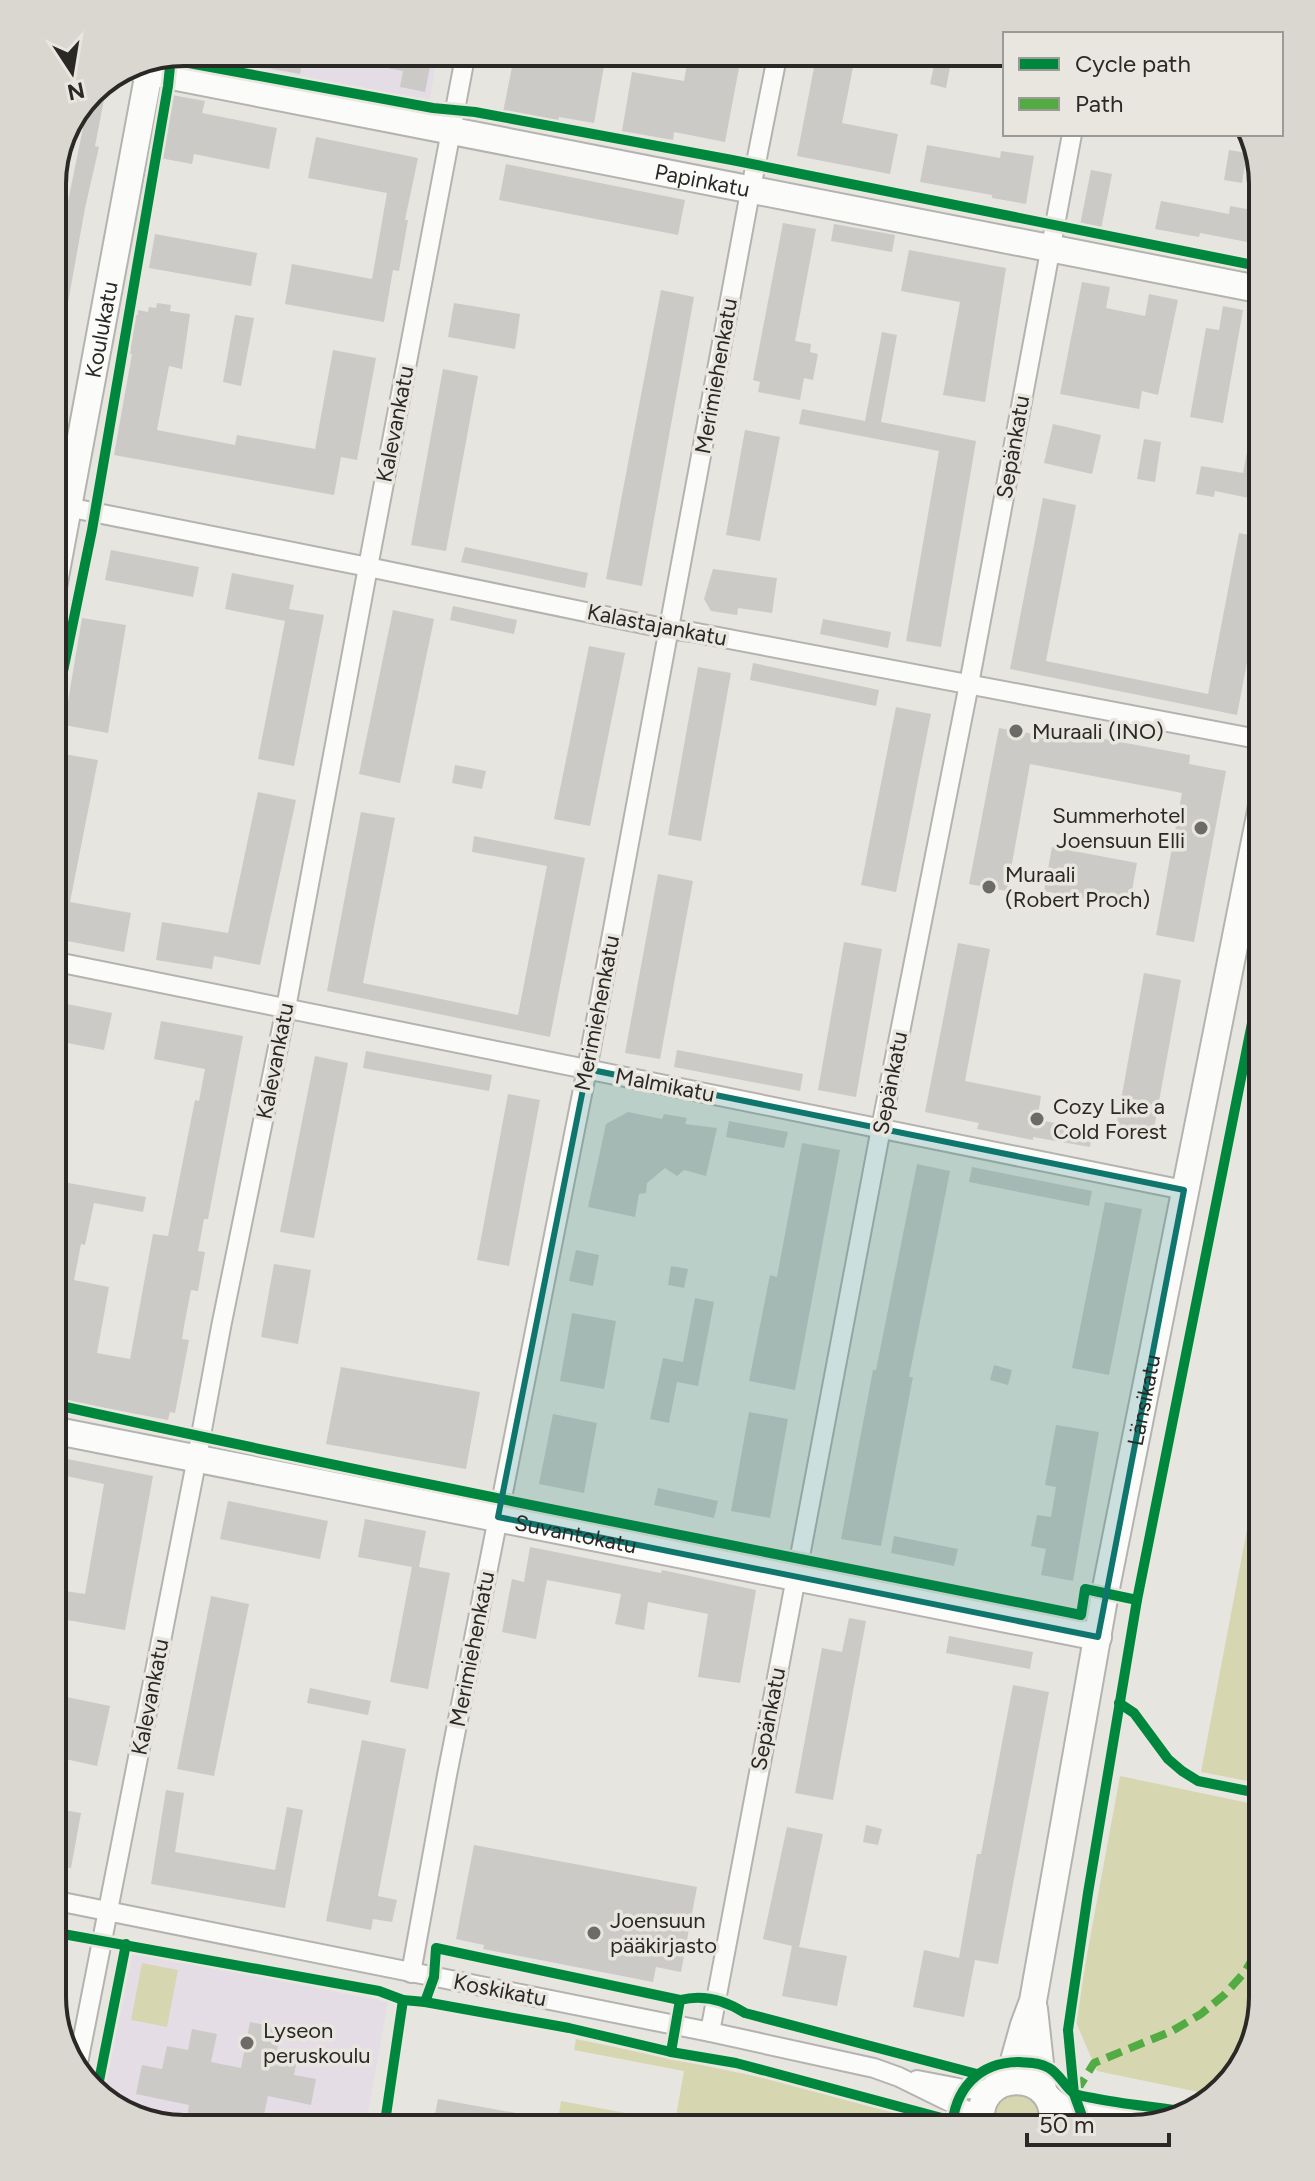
<svg xmlns="http://www.w3.org/2000/svg" width="1315" height="2181" viewBox="0 0 1315 2181" font-family="Figtree,sans-serif">
<style>
.education{fill:#e4dde6}
.green{fill:#d6d7b0}
.building{fill:#cbcac6}
.lines{fill:none;stroke-linecap:round;stroke-linejoin:round}
.street-casing{stroke:#b4b3af;stroke-width:22}
.secondary-casing{stroke:#b4b3af;stroke-width:30}
.street{stroke:#fbfbfa;stroke-width:18}
.secondary{stroke:#fbfbfa;stroke-width:26}
.quiet{stroke:#53ab44;stroke-width:8;stroke-dasharray:16 8;stroke-linecap:butt}
.cycleway-casing{stroke:#e8e6de;stroke-width:15}
.cycleway{stroke:#00873e;stroke-width:10}
.marked{fill:#0f766e;fill-opacity:0.2;stroke:#0f766e;stroke-width:6;stroke-linejoin:round}
.poi-dot{fill:#6c6b67;stroke:#e8e6de;stroke-width:3}
.labels{text-anchor:middle;dominant-baseline:central;stroke-width:7;stroke-linejoin:round;paint-order:stroke}
.street-label{font-size:22px;fill:#2a2926;stroke:#e8e6de}
.poi-label{font-size:22px;fill:#2a2926;stroke:#e8e6de;text-anchor:start}
.rim{fill:none;stroke:#2a2926;stroke-width:4}
</style>
<rect width="100%" height="100%" fill="#e6e5e0"/>
<!-- education -->
<g class="education">
<polygon points="184,52 438,52 429,104 175,57"/>
<polygon points="133,1952 388,2002 365,2129 176,2129 110,2106 103,2098"/>
</g>
<!-- green -->
<g class="green">
<polygon points="1263,1445 1263,1784 1201,1772"/>
<polygon points="1120,1776 1263,1806 1263,1997 1241,2070 1213,2095 1097,2071 1075,2020"/>
<polygon points="142,1963 178,1970 167,2027 131,2020"/>
<polygon points="576,2039 822,2090 932,2118 941,2129 551,2129 553,2120 558,2120 561,2101 675,2122 684,2071 574,2050"/>
<path d="M1015,2094C1035,2096 1042,2110 1038,2129H995C992,2111 996,2099 1015,2094Z"/>
</g>
<!-- building -->
<g class="building">
<polygon points="227,52 304,52 300,74 226,60"/>
<polygon points="346,52 433,52 425,92 400,87 403,71 345,60"/>
<polygon points="515,52 571,52 570,60 604,66 594,123 559,117 558,122 503,112"/>
<polygon points="817,52 856,52 842,123 898,134 890,174 797,156"/>
<polygon points="937,52 953,52 946,88 930,84"/>
<polygon points="688,58 739,68 725,142 674,132 673,140 622,131 632,72 684,81"/>
<polygon points="107,84 95,146 99,147 85,208 60,347 52,346 52,219 64,221 84,123 77,122 91,90"/>
<polygon points="172,95 205,101 202,113 277,128 269,169 194,154 192,164 160,158"/>
<polygon points="316,137 418,158 405,220 408,220 399,271 393,270 384,322 285,304 292,264 372,279 387,193 308,178"/>
<polygon points="927,145 1000,158 1001,151 1034,156 1026,204 992,198 992,195 920,182"/>
<polygon points="1229,150 1247,153 1242,183 1224,180"/>
<polygon points="506,164 685,200 678,235 499,200"/>
<polygon points="1091,170 1112,174 1101,229 1080,225"/>
<polygon points="1161,201 1229,214 1230,206 1263,212 1258,244 1200,233 1199,237 1155,229"/>
<polygon points="783,223 816,229 795,341 811,344 810,352 818,354 813,380 804,378 800,400 758,392 760,382 753,380"/>
<polygon points="834,224 895,235 892,252 831,241"/>
<polygon points="155,234 257,253 251,286 149,268"/>
<polygon points="909,250 1006,268 985,402 943,395 960,302 901,291"/>
<polygon points="1082,282 1110,287 1106,308 1145,316 1149,294 1178,300 1158,395 1142,391 1139,409 1060,394"/>
<polygon points="661,290 694,297 642,586 606,579"/>
<polygon points="157,303 171,305 170,311 190,314 182,369 169,366 157,430 235,445 237,435 315,449 333,350 376,358 357,460 341,457 334,495 114,455 132,354 130,354 131,348 127,347 132,314 138,315 138,310 148,312 149,307 156,308"/>
<polygon points="454,303 520,314 515,349 448,337"/>
<polygon points="1223,306 1243,310 1223,423 1190,417 1206,328 1219,330"/>
<polygon points="235,315 254,318 241,386 223,382"/>
<polygon points="882,332 897,335 881,422 976,441 941,647 906,641 939,451 799,424 802,409 865,421"/>
<polygon points="443,369 478,376 446,551 411,545"/>
<polygon points="1053,424 1101,435 1092,474 1044,463"/>
<polygon points="745,430 780,437 760,541 726,535"/>
<polygon points="1144,439 1161,442 1155,482 1137,479"/>
<polygon points="1247,452 1263,455 1263,501 1215,491 1214,497 1196,494 1201,466 1243,473"/>
<polygon points="1043,498 1076,505 1046,661 1208,694 1239,533 1263,538 1263,577 1237,715 1010,669"/>
<polygon points="465,547 588,573 585,588 461,562"/>
<polygon points="111,550 199,567 193,597 105,580"/>
<polygon points="713,569 777,578 772,613 738,608 737,615 711,611 704,599"/>
<polygon points="232,573 294,585 289,609 324,615 294,766 258,759 285,621 225,609"/>
<polygon points="453,606 517,620 514,634 450,620"/>
<polygon points="393,610 434,619 400,783 359,774"/>
<polygon points="82,618 126,625 108,733 64,725"/>
<polygon points="823,619 891,632 888,648 820,634"/>
<polygon points="589,646 625,653 590,826 554,819"/>
<polygon points="753,663 879,690 876,706 750,680"/>
<polygon points="698,667 731,673 701,841 668,835"/>
<polygon points="896,707 931,714 896,892 861,885"/>
<polygon points="1035,726 1190,755 1189,764 1226,771 1194,942 1156,935 1182,793 1030,764 1007,891 969,884 999,728 1034,734"/>
<polygon points="58,753 98,760 70,902 131,913 124,952 57,939 64,904 52,902 52,785"/>
<polygon points="455,765 486,771 482,789 452,783"/>
<polygon points="258,792 296,800 260,965 214,956 212,969 156,960 162,922 228,933"/>
<polygon points="361,812 395,818 363,983 518,1015 547,866 472,852 474,836 585,858 550,1037 327,991"/>
<polygon points="1052,847 1137,863 1129,907 1044,891"/>
<polygon points="658,874 693,881 660,1059 625,1053"/>
<polygon points="844,942 882,949 856,1097 818,1090"/>
<polygon points="958,943 990,949 965,1081 1041,1096 1037,1120 1093,1129 1090,1147 1033,1137 1033,1140 977,1129 979,1123 925,1112"/>
<polygon points="1144,973 1181,980 1152,1140 1115,1133"/>
<polygon points="52,1001 112,1013 104,1050 52,1040"/>
<polygon points="161,1021 243,1036 208,1219 204,1219 198,1251 205,1252 198,1291 191,1290 184,1326 182,1339 189,1340 175,1413 170,1412 168,1420 59,1399 59,1395 52,1394 52,1180 146,1197 143,1212 94,1203 85,1245 81,1244 74,1280 109,1287 97,1353 130,1359 153,1234 168,1236 195,1100 199,1101 205,1069 154,1059"/>
<polygon points="677,1050 803,1074 800,1091 674,1067"/>
<polygon points="366,1051 492,1075 489,1091 363,1068"/>
<polygon points="315,1056 348,1063 314,1238 280,1232"/>
<polygon points="508,1094 540,1100 509,1266 477,1260"/>
<polygon points="628,1112 662,1119 664,1114 687,1118 685,1124 717,1128 706,1176 684,1170 677,1176 665,1168 647,1183 646,1193 639,1194 635,1217 588,1207 606,1124"/>
<polygon points="729,1121 788,1132 784,1148 726,1137"/>
<polygon points="802,1143 840,1150 795,1390 749,1381 770,1275 777,1277"/>
<polygon points="917,1164 950,1171 909,1377 913,1377 881,1546 841,1539 873,1370 876,1370"/>
<polygon points="972,1167 1092,1191 1089,1206 969,1182"/>
<polygon points="1105,1202 1142,1209 1109,1375 1072,1368"/>
<polygon points="576,1250 599,1255 593,1286 569,1281"/>
<polygon points="274,1264 311,1270 298,1344 261,1337"/>
<polygon points="671,1266 688,1269 684,1288 668,1285"/>
<polygon points="695,1298 714,1302 698,1386 677,1382 669,1423 650,1419 663,1358 683,1362"/>
<polygon points="572,1313 616,1321 604,1389 560,1381"/>
<polygon points="994,1365 1012,1370 1008,1385 990,1380"/>
<polygon points="341,1367 480,1392 466,1469 326,1444"/>
<polygon points="749,1412 788,1419 770,1518 731,1511"/>
<polygon points="553,1414 597,1423 584,1493 539,1484"/>
<polygon points="1056,1425 1099,1432 1073,1581 1041,1575 1046,1549 1031,1546 1037,1515 1051,1517 1056,1487 1045,1485"/>
<polygon points="52,1456 153,1476 125,1630 67,1620 67,1624 52,1622 52,1589 85,1594 104,1484 52,1473"/>
<polygon points="658,1488 718,1501 714,1518 654,1505"/>
<polygon points="228,1501 328,1521 320,1559 220,1539"/>
<polygon points="365,1519 426,1531 419,1567 450,1573 428,1689 390,1682 412,1567 358,1557"/>
<polygon points="894,1536 958,1549 954,1566 891,1553"/>
<polygon points="530,1547 661,1573 662,1570 756,1590 740,1683 698,1677 708,1614 648,1602 644,1630 615,1624 621,1594 547,1580 536,1639 502,1632 512,1579 524,1582"/>
<polygon points="211,1596 249,1604 214,1776 177,1769"/>
<polygon points="849,1618 866,1621 833,1800 795,1793 822,1648 842,1652"/>
<polygon points="949,1636 1033,1652 1030,1669 946,1653"/>
<polygon points="1013,1685 1049,1692 998,1964 975,1960 964,2017 913,2007 924,1950 959,1958 977,1854 981,1854"/>
<polygon points="310,1688 371,1701 368,1715 307,1703"/>
<polygon points="52,1694 110,1706 97,1766 52,1756"/>
<polygon points="362,1740 406,1749 378,1896 397,1900 392,1922 373,1919 371,1930 326,1921"/>
<polygon points="166,1790 184,1793 175,1852 275,1870 287,1807 303,1810 285,1908 151,1884"/>
<polygon points="52,1808 81,1813 71,1868 52,1865"/>
<polygon points="866,1825 882,1829 878,1845 863,1842"/>
<polygon points="787,1827 823,1834 799,1947 847,1956 837,2006 782,1996 792,1946 763,1939"/>
<polygon points="474,1845 697,1887 681,1972 656,1967 653,1982 483,1949 484,1945 456,1939"/>
<polygon points="250,2022 281,2028 277,2050 298,2054 294,2075 316,2079 311,2105 268,2096 261,2129 185,2129 189,2105 136,2094 142,2065 162,2069 167,2046 188,2050 192,2029 217,2034 211,2062 241,2068"/>
<polygon points="438,2099 560,2121 559,2129 432,2129"/>
</g>
<g class="lines">
<defs>
<g id="street">
<polyline points="52,504 368,567 668,629 692,632 1263,740"/>
<polyline points="52,961 1184,1190"/>
<polyline points="52,1900 710,2032 874,2068 899,2077 970,2112 982,2128"/>
<polyline points="411,1973 447,1775 587,1069 748,203 778,52"/>
<polyline points="710,2032 881,1128 969,684 1072,134"/>
<polyline points="77,2068 194,1473 221,1327 286,1008 368,567 466,52"/>
<polyline points="917,2080 964,2089 992,2090"/>
</g>
<g id="secondary">
<path id="s1" d="M141,70L1263,290"/>
<path id="s2" d="M52,593L149,72"/>
<path id="s3" d="M52,1430L1098,1637"/>
<polyline points="1034,2009 1043,2091"/>
<path id="s4" d="M1008,2082L1024,2025L1033,2001L1105,1593L1263,801"/>
<path d="M1049,2099C1073,2122 1095,2114 1124,2118C1133,2119 1142,2122 1151,2124"/>
<path d="M982,2129C969,2064 1066,2067 1051,2129"/>
</g>
</defs>
<!-- street casing -->
<use href="#street" class="street-casing"/>
<!-- secondary casing -->
<use href="#secondary" class="secondary-casing"/>
<!-- street -->
<use href="#street" class="street"/>
<!-- secondary -->
<use href="#secondary" class="secondary"/>
<!-- quiet -->
<polyline class="quiet" points="1076,2092 1094,2063 1172,2031 1201,2014 1224,1995 1244,1973 1263,1942"/>
<defs>
<g id="cycleway">
<polyline points="167,59 433,108 475,112 732,160 1263,267"/>
<polyline points="52,725 92,530 168,86 171,57"/>
<path d="M52,1404C394,1480 738,1546 1081,1615L1085,1589L1137,1600"/>
<polyline points="1119,1703 1134,1713 1168,1759 1182,1771 1198,1781 1263,1794"/>
<polyline points="52,1932 379,1991 403,2000 425,2002 569,2028 671,2052 736,2063 953,2121"/>
<polyline points="425,2002 434,1977 436,1948 680,2000"/>
<path d="M671,2052L680,2000C703,1994 725,2000 745,2013L977,2074"/>
<polyline points="97,2091 126,1944"/>
<polyline points="384,2129 403,2000"/>
<path d="M952,2129C954,2090 978,2062 1019,2062C1029,2063 1039,2062 1049,2068C1060,2074 1066,2089 1075,2094C1080,2096 1088,2097 1093,2098C1126,2105 1159,2107 1192,2113"/>
<polyline points="1082,2129 1082,2116 1074,2094 1068,2030 1088,1893 1137,1600 1263,968"/>
</g>
</defs>
<!-- cycleway casing -->
<use href="#cycleway" class="cycleway-casing"/>
<!-- cycleway -->
<use href="#cycleway" class="cycleway"/>
</g>
<!-- marked area -->
<path class="marked" d="M587,1069L1184,1190L1098,1637L498,1517Z"/>
<!-- markers -->
<g class="poi-dot">
<circle cx="1016" cy="731" r="8"/>
<circle cx="1201" cy="828" r="8"/>
<circle cx="989" cy="887" r="8"/>
<circle cx="1037" cy="1119" r="8"/>
<circle cx="594" cy="1933" r="8"/>
<circle cx="247" cy="2043" r="8"/>
</g>
<g class="labels">
<!-- street labels -->
<g class="street-label">
<text stroke="none"><textPath href="#s1" startOffset="572">Papinkatu</textPath></text>
<text stroke="none"><textPath href="#s2" startOffset="268">Koulukatu</textPath></text>
<text transform="translate(716 376) rotate(-80)">Merimiehenkatu</text>
<text transform="translate(395 424) rotate(-79)">Kalevankatu</text>
<text transform="translate(1013 447) rotate(-80)">Sepänkatu</text>
<text transform="translate(657 625) rotate(11)">Kalastajankatu</text>
<text transform="translate(597 1013) rotate(-79)">Merimiehenkatu</text>
<text transform="translate(275 1061) rotate(-79)">Kalevankatu</text>
<text transform="translate(890 1083) rotate(-79)">Sepänkatu</text>
<text transform="translate(665 1085) rotate(11)">Malmikatu</text>
<text stroke="none"><textPath href="#s4" startOffset="696">Länsikatu</textPath></text>
<text stroke="none"><textPath href="#s3" startOffset="534">Suvantokatu</textPath></text>
<text transform="translate(472 1649) rotate(-79)">Merimiehenkatu</text>
<text transform="translate(150 1697) rotate(-79)">Kalevankatu</text>
<text transform="translate(768 1719) rotate(-79)">Sepänkatu</text>
<text transform="translate(500 1990) rotate(11)">Koskikatu</text>
</g>
<!-- poi labels -->
<g class="poi-label">
<text x="1032" y="731">Muraali (INO)</text>
<text x="1185" y="815" text-anchor="end">Summerhotel<tspan x="1185" dy="25">Joensuun Elli</tspan></text>
<text x="1005" y="874">Muraali<tspan x="1005" dy="25">(Robert Proch)</tspan></text>
<text x="1053" y="1106">Cozy Like a<tspan x="1053" dy="25">Cold Forest</tspan></text>
<text x="610" y="1920">Joensuun<tspan x="610" dy="25">pääkirjasto</tspan></text>
<text x="263" y="2030">Lyseon<tspan x="263" dy="25">peruskoulu</tspan></text>
</g>
</g>
<!-- crop -->
<path d="M0 0H1315V2181H0ZM184 66H1131A118 118 0 0 1 1249 184V1997A118 118 0 0 1 1131 2115H184A118 118 0 0 1 66 1997V184A118 118 0 0 1 184 66Z" fill="#d9d7cf" fill-rule="evenodd"/>
<path class="rim" d="M184 66H1131A118 118 0 0 1 1249 184V1997A118 118 0 0 1 1131 2115H184A118 118 0 0 1 66 1997V184A118 118 0 0 1 184 66Z"/>
<!-- legend -->
<rect x="1003" y="32" width="280" height="104" fill="#e8e6de" stroke="#9c9a94" stroke-width="2"/>
<rect x="1019" y="58" width="40" height="12" fill="#00873e" stroke="#9c9a94" stroke-width="2"/>
<text x="1075" y="72" font-size="24" fill="#2a2926">Cycle path</text>
<rect x="1019" y="98" width="40" height="12" fill="#53ab44" stroke="#9c9a94" stroke-width="2"/>
<text x="1075" y="112" font-size="24" fill="#2a2926">Path</text>
<!-- north arrow -->
<g transform="translate(72 72) rotate(168)" stroke="#e8e6de" stroke-width="6" paint-order="stroke">
<path d="M0-6L14 30L0 20L-14 30Z" fill="#2a2926"/>
<text y="-12" font-size="22" font-weight="bold" text-anchor="middle" fill="#2a2926">N</text>
</g>
<!-- scale -->
<path d="M1027 2133v12h142v-12" fill="none" stroke="#2a2926" stroke-width="4"/>
<text x="1039" y="2133" font-size="24" fill="#2a2926" stroke="#e8e6de" stroke-width="6" paint-order="stroke">50 m</text>
</svg>
